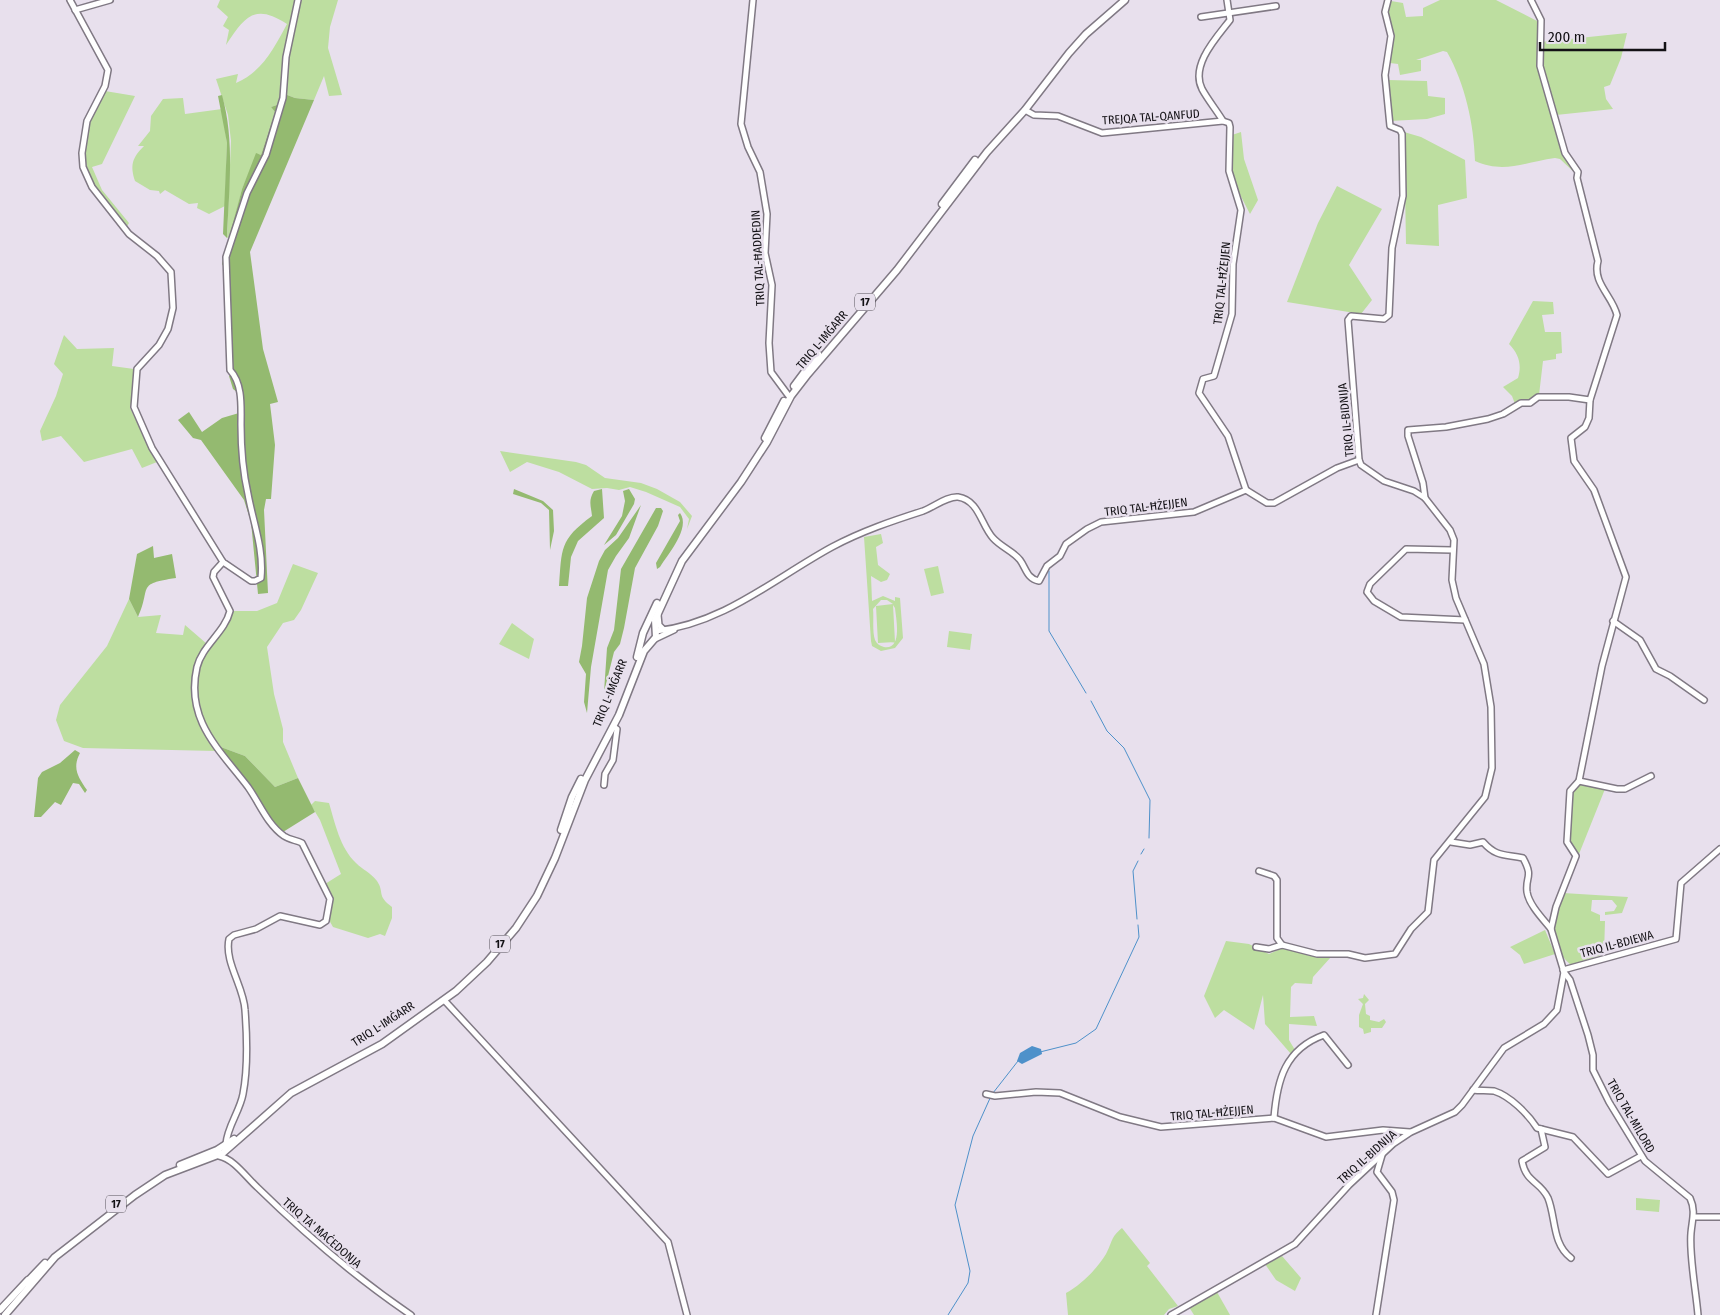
<svg xmlns="http://www.w3.org/2000/svg" width="1720" height="1315" viewBox="0 0 1720 1315" font-family="'Fira Sans Condensed',sans-serif">
<style>
.green{fill:#bddea0;fill-rule:evenodd}
.forest{fill:#94ba70}
.water{fill:#4e91ca}
.lines{fill:none;stroke-linecap:round;stroke-linejoin:round}
.stream{stroke:#4e91ca;stroke-width:1}
.minor-casing{stroke:#807984;stroke-width:8}
.major-casing{stroke:#807984;stroke-width:9}
.minor{stroke:#fff;stroke-width:5}
.major{stroke:#fff;stroke-width:6}
.labels{text-anchor:middle;dominant-baseline:central;stroke-width:5;stroke-linejoin:round;paint-order:stroke}
.shield{fill:#e8e0ed;stroke:#534f56;stroke-width:1}
.shield-label{font-size:11px;font-weight:bold;fill:#131115}
.street-label{font-size:12px;fill:#131115;stroke:#e8e0ed}
</style>
<rect width="100%" height="100%" fill="#e8e0ed"/>
<!-- green -->
<g class="green">
<path d="M220,0H338L330,27L328,48L342,95L329,96L324,76L314,100L295,98L282,93L277,105L271,107L275,112L261,155L257,154L242,189L230,237L227,238L231,141L228,115L216,79L238,74L236,83C263,71 274,48 287,24C255,3 245,16 226,45L229,30L223,26L228,17L217,7Z"/>
<path d="M1440,0H1496L1539,22L1538,67L1564,154L1576,174L1560,159L1555,158C1525,162 1504,174 1475,161C1474,124 1465,84 1447,52L1443,51L1416,60H1421V71L1400,75L1398,64L1390,63L1393,31L1387,8L1391,1L1403,3L1406,17L1423,16V8Z"/>
<polygon points="1627,33 1621,58 1610,85 1604,87 1606,99 1613,109 1556,115 1541,67 1541,42"/>
<polygon points="1388,80 1427,81 1428,96 1445,98 1445,114 1427,119 1390,121"/>
<path d="M105,91L135,96L102,164L92,167L102,190L129,223L126,228C101,195 73,167 88,121C92,110 101,102 105,91Z"/>
<path d="M183,98L185,114L222,109L227,143L225,206L209,214L197,208L198,203L189,204L165,190L160,194L159,191L150,190L135,181C130,165 132,158 144,146H138L150,131L151,116L163,99Z"/>
<polygon points="1241,132 1244,159 1258,200 1250,214 1230,175 1232,135"/>
<polygon points="1404,132 1421,137 1465,160 1467,198 1438,205 1439,246 1406,244"/>
<polygon points="1337,186 1382,209 1349,265 1372,300 1361,314 1287,302 1318,223"/>
<path d="M1533,301L1553,302L1554,314L1542,315L1545,332H1561L1562,353L1556,354V359L1543,361L1539,395L1532,400L1515,404L1512,396L1503,387L1518,378C1522,365 1519,354 1509,344Z"/>
<polygon points="64,335 77,349 114,348 112,366 134,369 135,381 130,408 157,462 142,468 132,449 84,462 61,436 42,441 40,431 56,396 63,374 54,364"/>
<polygon points="500,451 576,462 586,465 605,478 641,483 657,489 680,502 692,516 687,529 689,519 680,507 646,492 630,487 619,490 607,488 592,489 559,472 527,462 510,472"/>
<path d="M881,534L883,543L876,547L878,565L890,574L887,580L881,582L871,576L872,601L883,596L895,601V597L900,598L903,638L895,648L881,651L872,646L871,641L864,537ZM881,600H887L893,604L876,606L878,643L895,642L893,605L895,608C896,619 903,650 884,647C880,646 877,644 875,640C872,631 874,618 873,609Z"/>
<polygon points="293,564 318,573 301,610 294,620 283,623 267,647 274,694 283,729 283,742 298,778 275,787 245,756 218,746 204,727 198,709 197,693 200,660 231,618 232,611 257,611 277,603"/>
<polygon points="938,566 944,593 931,596 924,569"/>
<polygon points="129,599 138,617 161,615 156,633 183,635 185,625 207,644 195,663 194,691 200,727 216,751 83,748 64,741 56,720 60,705 107,646"/>
<polygon points="512,623 534,639 529,659 499,644"/>
<polygon points="949,631 972,634 970,650 947,647"/>
<polygon points="1582,783 1605,789 1579,854 1570,845 1573,792 1575,787"/>
<path d="M315,801L329,803C335,823 340,848 356,863C363,870 370,872 377,881C385,893 376,895 392,907V918L385,936L380,934L368,938L333,927L329,920L332,898L325,884L341,874L320,820L311,805Z"/>
<path d="M1563,893L1628,897L1622,913L1605,915V912L1614,911L1617,906L1612,900H1592L1591,911L1600,915V921H1605L1604,954L1571,965C1548,946 1554,917 1563,893Z"/>
<polygon points="1545,930 1555,954 1524,964 1520,955 1510,947"/>
<polygon points="1226,941 1249,944 1269,954 1285,947 1310,956 1331,957 1313,977 1312,984 1295,983 1291,987 1290,1017 1314,1016 1317,1026 1289,1024 1289,1040 1295,1050 1291,1054 1265,1024 1263,995 1254,1030 1224,1010 1215,1018 1204,996"/>
<polygon points="1364,994 1369,1000 1365,1004 1366,1014 1370,1016 1370,1020 1379,1022 1384,1019 1386,1022 1382,1028 1371,1028 1371,1032 1364,1034 1363,1029 1359,1027 1359,1015 1363,1004 1358,999 1363,998"/>
<polygon points="1636,1198 1660,1200 1659,1212 1636,1210"/>
<path d="M1122,1228L1150,1263L1147,1266L1178,1306L1169,1309L1164,1315H1068L1066,1293C1081,1285 1097,1269 1106,1254C1113,1241 1110,1238 1122,1228Z"/>
<polygon points="1282,1256 1301,1278 1295,1291 1276,1280 1265,1264"/>
<polygon points="1217,1292 1230,1315 1194,1315 1189,1307"/>
</g>
<!-- forest -->
<g class="forest">
<polygon points="282,93 295,98 314,100 250,252 263,349 278,402 270,404 275,445 271,499 266,499 264,510 268,593 258,594 251,522 244,500 201,440 193,438 178,420 189,412 202,432 222,418 239,413 237,392 233,389 229,376 232,375 225,269 222,264 242,189 256,153 261,155 275,112 271,107 277,105"/>
<path d="M222,95C235,141 229,190 227,238L223,234L227,143L218,96Z"/>
<polygon points="514,489 543,501 553,510 554,531 550,550 549,510 541,503 513,494"/>
<path d="M602,489L604,518L578,541L571,557L568,586H559C562,549 559,540 592,516C591,506 588,501 594,491Z"/>
<polygon points="629,489 635,499 634,504 616,535 604,545 622,516 625,501 623,491"/>
<polygon points="641,505 629,538 616,556 608,570 591,667 587,713 584,702 586,674 579,662 582,646 587,598 599,561 605,550 618,538"/>
<polygon points="656,508 661,508 663,511 658,526 635,568 624,628 620,644 614,652 604,692 607,648 614,630 621,569"/>
<path d="M680,513C691,528 668,554 660,567L657,569L656,563L680,521L678,515Z"/>
<path d="M153,546L154,558L172,554L176,578C135,584 152,587 138,617L129,599L137,554Z"/>
<polygon points="218,746 245,756 275,787 298,778 315,812 283,832 268,820"/>
<path d="M75,750L80,753C72,768 78,777 87,790L85,793L79,784L73,783L61,805L55,802L41,817H34L38,778L42,772L60,763Z"/>
</g>
<!-- water -->
<polygon class="water" points="1032,1046 1041,1049 1042,1054 1022,1064 1017,1061 1020,1053"/>
<g class="lines">
<!-- stream -->
<g class="stream">
<polyline points="1049,571 1049,631 1086,693"/>
<polyline points="1091,701 1107,731 1124,748 1150,800 1149,838"/>
<polyline points="1141,854 1144,849"/>
<polyline points="1137,919 1133,871 1138,861"/>
<polyline points="1040,1052 1076,1043 1096,1029 1139,937 1138,925"/>
<polyline points="993,1093 1018,1061"/>
<polyline points="948,1315 968,1283 970,1271 955,1205 973,1136 991,1096"/>
</g>
<defs>
<g id="minor">
<path d="M70,0L108,70L105,86L87,121L82,153L83,167L92,187L129,234L157,256L171,272L173,308L168,329L159,345L137,369L134,407L152,448L223,562L251,581H255L261,578C264,549 253,522 248,494C243,472 241,448 241,425C241,407 243,384 230,370L226,257L247,193L266,155L283,98L286,57L298,0"/>
<polyline points="753,0 741,124 748,147 760,172 767,214 765,253 772,285 769,343 771,372 788,395"/>
<path d="M1227,0L1230,20C1217,37 1190,65 1202,89C1208,100 1217,111 1223,121L1229,123L1230,127L1229,171L1241,210L1233,264L1232,314L1214,376L1203,379L1199,393L1228,436L1246,490"/>
<polyline points="75,10 110,0"/>
<polyline points="1201,17 1276,6"/>
<polyline points="1025,110 1034,115 1058,116 1102,133 1223,121"/>
<polyline points="1246,490 1267,503 1274,503 1337,468 1359,460"/>
<polyline points="1425,498 1423,483 1408,436 1408,430 1446,427 1488,419 1503,414 1521,403 1530,403 1538,397 1569,397 1590,400"/>
<polyline points="1452,550 1406,549 1370,584 1367,592 1374,601 1401,617 1465,620"/>
<path d="M223,562L214,572L213,577L230,611C225,632 202,646 197,667C185,720 219,749 248,787C260,804 267,824 284,836C290,840 296,840 302,843L330,899L326,921L320,925L280,916L256,929L234,935L229,939C224,962 244,987 245,1010C247,1036 248,1068 243,1094C240,1111 227,1127 226,1144"/>
<polyline points="658,615 659,625 664,630"/>
<polyline points="1613,621 1640,640 1656,669 1670,676 1704,700"/>
<path d="M656,631C723,624 775,578 832,547C862,531 892,521 923,511C934,507 947,496 958,497C979,500 981,525 993,538C1001,547 1013,551 1020,560C1026,568 1027,579 1039,581L1047,566L1060,556L1066,544L1087,529L1101,522L1194,512L1246,490"/>
<polyline points="655,639 674,630"/>
<polyline points="1579,781 1617,789 1625,789 1651,776"/>
<polyline points="604,785 605,774 613,760 617,729 614,727"/>
<path d="M1451,842L1470,845L1483,842C1497,858 1506,854 1523,858C1534,878 1525,876 1527,892C1529,905 1543,919 1551,929"/>
<polyline points="1259,871 1274,876 1277,880 1277,938 1282,945"/>
<polyline points="1256,947 1269,949 1282,945 1317,954 1348,954 1365,958 1395,954 1411,929 1428,912 1434,860 1485,797 1492,768 1491,707 1484,664 1456,598 1452,580 1454,540 1450,530 1425,498 1414,491 1384,481 1361,465 1359,460 1348,320 1351,316 1384,319 1389,315 1392,248 1403,196 1402,134 1400,130 1390,126 1385,75 1391,36 1385,12 1388,0"/>
<polyline points="1563,970 1676,939 1681,883 1720,849"/>
<path d="M1564,972L1570,980L1588,1035L1593,1055V1070L1609,1102L1645,1161L1690,1198C1696,1211 1692,1220 1691,1233C1689,1255 1696,1291 1698,1315"/>
<polyline points="444,1000 668,1242 687,1315"/>
<path d="M1473,1090C1480,1091 1487,1090 1494,1091C1510,1096 1528,1114 1537,1128L1573,1137L1608,1174L1641,1156"/>
<polyline points="986,1094 995,1096 1036,1092 1060,1093 1120,1117 1161,1127 1274,1118 1326,1137 1383,1130 1410,1132"/>
<path d="M1274,1118C1277,1080 1285,1049 1324,1035L1348,1065"/>
<path d="M1541,1129L1545,1147L1522,1161C1526,1183 1540,1181 1548,1198C1556,1218 1552,1244 1571,1258"/>
<path d="M219,1156C234,1159 246,1177 257,1187C305,1234 355,1277 411,1315"/>
<polyline points="1694,1217 1720,1217"/>
<path d="M1171,1315L1295,1244L1349,1185L1393,1144L1411,1132L1455,1112L1462,1105L1504,1048L1544,1024L1557,1010L1564,972L1551,929L1556,907L1576,856L1567,842L1570,791L1579,781L1602,666L1626,577L1594,490L1574,461L1571,438L1585,427L1589,418L1590,400L1617,315C1612,295 1592,283 1598,261L1577,178L1578,172L1565,153L1540,66L1541,20L1531,0"/>
<polyline points="1376,1315 1394,1200 1392,1192 1377,1172 1382,1155"/>
</g>
<g id="major">
<polyline points="942,204 975,160"/>
<polyline points="794,386 818,354"/>
<polyline points="765,438 784,401"/>
<polyline points="637,657 643,633 657,603"/>
<polyline points="561,830 572,797 581,779"/>
<polyline points="180,1165 217,1150 234,1139"/>
<polyline points="26,1283 45,1263"/>
<polyline points="0,1310 28,1280"/>
<polyline points="5,1315 55,1257 135,1195 165,1175 223,1153 291,1093 382,1044 456,991 487,962 516,928 537,896 555,858 585,780 619,715 644,651 656,637 655,620 682,561 741,482 767,442 791,396 808,374 897,270 987,152 1025,110 1069,53 1086,34 1125,0"/>
</g>
</defs>
<!-- minor casing -->
<use href="#minor" class="minor-casing"/>
<!-- major casing -->
<use href="#major" class="major-casing"/>
<!-- minor -->
<use href="#minor" class="minor"/>
<!-- major -->
<use href="#major" class="major"/>
</g>
<g class="labels">
<!-- shield labels -->
<g class="shield">
<rect x="855" y="293.5" width="20" height="17" rx="4"/>
<rect x="490" y="935.5" width="20" height="17" rx="4"/>
<rect x="106" y="1195.5" width="20" height="17" rx="4"/>
</g>
<g class="shield-label">
<text x="865" y="302">17</text>
<text x="500" y="944">17</text>
<text x="116" y="1204">17</text>
</g>
<!-- street labels -->
<g class="street-label">
<text transform="translate(1151 117) rotate(-4)">TREJQA TAL-QANFUD</text>
<text transform="translate(758 258) rotate(-93)">TRIQ TAL-ĦADDEDIN</text>
<text transform="translate(1222 283) rotate(-84)">TRIQ TAL-ĦŻEJJEN</text>
<text transform="translate(822 340) rotate(-50)">TRIQ L-IMĠARR</text>
<text transform="translate(1346 420) rotate(-96)">TRIQ IL-BIDNIJA</text>
<text transform="translate(1146 507) rotate(-7)">TRIQ TAL-ĦŻEJJEN</text>
<text transform="translate(610 693) rotate(-68)">TRIQ L-IMĠARR</text>
<text transform="translate(1617 944) rotate(-15)">TRIQ IL-BDIEWA</text>
<text transform="translate(383 1024) rotate(-33)">TRIQ L-IMĠARR</text>
<text transform="translate(1212 1113) rotate(-5)">TRIQ TAL-ĦŻEJJEN</text>
<text transform="translate(1631 1116) rotate(60)">TRIQ TAL-MILORD</text>
<text transform="translate(1367 1157) rotate(-42)">TRIQ IL-BIDNIJA</text>
<text transform="translate(322 1233) rotate(41)">TRIQ TA' MAĊEDONJA</text>
</g>
</g>
<!-- scale -->
<path d="M1540 42v8h125v-8" fill="none" stroke="#131115" stroke-width="2.5"/>
<text x="1548" y="42" font-size="15" fill="#131115" stroke="#e8e0ed" stroke-width="4" paint-order="stroke">200 m</text>
</svg>
